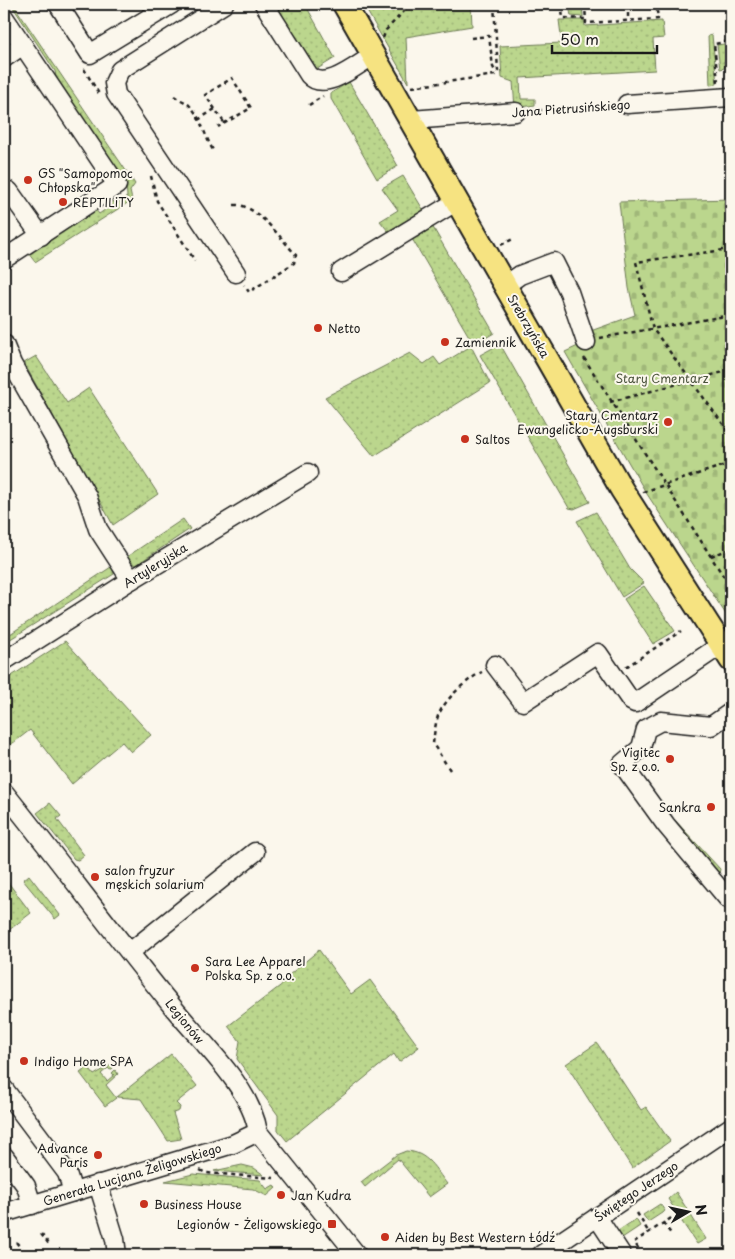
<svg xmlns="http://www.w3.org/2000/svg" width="735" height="1259" viewBox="0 0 735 1259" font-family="'Playpen Sans',sans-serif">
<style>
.grass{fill:url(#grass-dots);stroke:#6c7954}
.cemetery{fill:url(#cemetery-stones);stroke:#6c7954}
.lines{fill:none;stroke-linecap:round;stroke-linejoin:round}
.minor-casing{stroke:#1c1c1c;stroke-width:21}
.major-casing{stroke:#1c1c1c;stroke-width:26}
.path{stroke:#1c1c1c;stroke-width:2.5;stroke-dasharray:4 4;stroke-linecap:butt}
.minor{stroke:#fbf7ec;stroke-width:18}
.major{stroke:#f6e381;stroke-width:22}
.poi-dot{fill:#c8321e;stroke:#fbf7ec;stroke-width:2}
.labels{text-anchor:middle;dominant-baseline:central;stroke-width:4;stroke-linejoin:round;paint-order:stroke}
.street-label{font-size:12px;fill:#1c1c1c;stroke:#fbf7ec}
.poi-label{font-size:12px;fill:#1c1c1c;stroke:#fbf7ec;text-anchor:start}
.park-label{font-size:12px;fill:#4c543e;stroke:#fbf7ec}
</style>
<defs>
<pattern id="grass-dots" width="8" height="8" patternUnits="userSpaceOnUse" patternTransform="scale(1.25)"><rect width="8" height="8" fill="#bbd68d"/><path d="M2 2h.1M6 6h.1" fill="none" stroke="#a0b779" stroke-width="1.8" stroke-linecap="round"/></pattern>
<pattern id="cemetery-stones" width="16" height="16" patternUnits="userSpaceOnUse" patternTransform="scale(1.25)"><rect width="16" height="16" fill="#bbd68d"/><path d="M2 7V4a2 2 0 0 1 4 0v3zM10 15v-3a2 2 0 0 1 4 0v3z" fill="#a0b779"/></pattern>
</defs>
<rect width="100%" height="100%" fill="#fbf7ec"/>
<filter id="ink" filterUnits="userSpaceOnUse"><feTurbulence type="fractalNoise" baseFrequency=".02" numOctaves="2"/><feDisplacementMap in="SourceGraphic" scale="10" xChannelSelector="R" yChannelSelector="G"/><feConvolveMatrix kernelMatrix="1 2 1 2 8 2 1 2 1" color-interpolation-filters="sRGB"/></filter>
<g filter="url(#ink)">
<!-- grass -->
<g class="grass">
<polygon points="11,4 13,4 135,184 130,191 132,200 35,262 28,253 95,209 99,214 112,205 110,198 116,204 127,197 126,181 124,180 56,77 55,71"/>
<polygon points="276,4 305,4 335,58 314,71"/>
<polygon points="363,4 471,4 472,26 406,37 408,83"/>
<polygon points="565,4 582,4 583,17 571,16 569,5"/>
<polygon points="559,20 584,20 585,26 662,21 664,38 653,39 655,70 520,78 521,99 535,99 535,105 515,108 513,82 502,78 500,46 562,43"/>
<polygon points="712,35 717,84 710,85 708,36"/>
<polygon points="731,43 731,60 724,61 725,68 720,69 717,45"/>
<polygon points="349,82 398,166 377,179 331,99 331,93"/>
<polygon points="403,176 424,211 388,231 380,221 398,210 382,188"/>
<polygon points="431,224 494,333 474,345 411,237"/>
<polygon points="500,344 590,502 574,509 569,508 480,355"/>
<polygon points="471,346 490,383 374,456 325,397 410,353 424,364 434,357 440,365"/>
<polygon points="36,356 67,403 89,388 158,494 113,525 24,363"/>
<polygon points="596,512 630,569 644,583 622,597 577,521"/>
<polygon points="183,519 190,529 136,565 129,562 125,558"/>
<polygon points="114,565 114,574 4,643 4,638"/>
<polygon points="644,586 675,631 653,644 624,599"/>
<polygon points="65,641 151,735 131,752 122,742 72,784 30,730 4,750 4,681"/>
<polygon points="50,803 61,816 57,819 84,855 78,860 74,859 37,813"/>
<polygon points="673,818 720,869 719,874 674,827"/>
<polygon points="29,875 60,915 55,919 23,880"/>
<polygon points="4,877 31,913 4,934"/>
<polygon points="319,950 351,994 370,980 419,1047 399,1062 394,1054 287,1141 278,1130 278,1115 237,1059 240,1041 228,1026 284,983 283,980"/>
<polygon points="597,1043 641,1110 646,1107 670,1141 632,1168 566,1064"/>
<polygon points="171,1054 197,1086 176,1103 180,1107 179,1111 173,1113 181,1139 168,1141 141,1099 117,1097"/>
<polygon points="111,1065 113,1068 110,1070 108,1068 101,1074 107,1081 114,1075 112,1073 115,1070 118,1074 106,1085 116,1098 105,1106 80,1073 88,1067 94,1075"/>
<path d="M406,1151C428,1152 435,1169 447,1184L429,1197L398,1159L365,1187L361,1182L396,1155Z"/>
<polygon points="242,1165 254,1168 264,1175 214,1171"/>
<polygon points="193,1174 260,1180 267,1189 274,1185 276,1188 267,1196 253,1189 165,1181"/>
<polygon points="676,1192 706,1239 697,1244 678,1216 683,1212 681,1210 677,1213 668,1199"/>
<polygon points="660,1204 665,1211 648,1222 643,1215"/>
<polygon points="636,1219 640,1226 619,1240 615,1233"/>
</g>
<!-- cemetery -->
<polygon class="cemetery" points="731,199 731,622 645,491 565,352 578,346 574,337 635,315 629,288 619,202"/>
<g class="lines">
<defs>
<g id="minor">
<polyline points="58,4 90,54 172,4"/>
<polyline points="224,4 120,70 114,83 116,94 236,273"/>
<path d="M264,4L309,75C325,93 358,64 374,55"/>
<polyline points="4,17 117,185 4,259"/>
<polyline points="4,58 23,45"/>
<polyline points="627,104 731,97"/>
<polyline points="411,120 516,112"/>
<polyline points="4,195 9,191 41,236"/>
<polyline points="341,272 457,201"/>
<polyline points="506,285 520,275 554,262 569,292 586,342"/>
<polyline points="4,344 12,364 87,496 98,529 131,580"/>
<polyline points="4,661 131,580 308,473"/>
<polyline points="495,665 523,702 598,653 631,701 635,703 721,645"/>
<path d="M4,792C61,863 115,936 172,1006C201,1042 251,1087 258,1132L357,1255"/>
<polyline points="728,899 666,825 622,764 641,748 646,729 661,721 711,726 731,712"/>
<polyline points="130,952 255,852"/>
<polyline points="4,1089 67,1173 73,1192"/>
<polyline points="4,1156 26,1186 32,1205"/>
<polyline points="98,1184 115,1239 117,1255"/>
<polyline points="4,1213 233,1144 258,1132"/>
<polyline points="597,1217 622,1255"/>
<polyline points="541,1255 731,1127"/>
</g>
<polyline id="major" points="344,4 622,490 731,660"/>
</defs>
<!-- minor casing -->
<use href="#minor" class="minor-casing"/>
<!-- major casing -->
<use href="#major" class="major-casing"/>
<!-- path -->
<g class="path">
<polyline points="561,4 563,18 586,19"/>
<polyline points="585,4 586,23 658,19 657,11"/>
<polyline points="628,13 628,21"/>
<polyline points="383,38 386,30 411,4"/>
<polyline points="471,38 489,36 493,67 496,73"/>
<polyline points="84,69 99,94"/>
<polyline points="718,82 714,44 731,41"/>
<polyline points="412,87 495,75 498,71 494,4"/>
<path d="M174,96C178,99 184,101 188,104C201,116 204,135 213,150"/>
<polyline points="309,105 323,96"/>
<polyline points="215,109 205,95 232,78 251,108 218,127"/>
<polyline points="530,111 611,105"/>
<polyline points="198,120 215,109 225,124"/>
<polyline points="151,176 157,201 195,261"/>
<path d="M234,205C256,203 282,240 296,255L294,263L249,292L244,285"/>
<polyline points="501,245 515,238"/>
<polyline points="731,249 636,262 653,329 731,435"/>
<polyline points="600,338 731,315"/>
<polyline points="584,358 731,588"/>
<polyline points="610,402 731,370"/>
<polyline points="643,492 731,463"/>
<polyline points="711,556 731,549"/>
<polyline points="626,667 681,631"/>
<path d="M450,770L433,744C434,735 435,725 438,716C445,699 466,680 482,672"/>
<polyline points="200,1170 206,1173 274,1178"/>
<polyline points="637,1213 649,1233"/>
<polyline points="663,1223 672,1235"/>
<polyline points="41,1234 49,1244"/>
<polyline points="16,1242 24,1252"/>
<polyline points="643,1255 634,1242 673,1217"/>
</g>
<!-- minor -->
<use href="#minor" class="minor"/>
<!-- major -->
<use href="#major" class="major"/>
</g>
</g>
<!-- markers -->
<g class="poi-dot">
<circle cx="28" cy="180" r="5"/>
<circle cx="63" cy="202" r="5"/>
<circle cx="318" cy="328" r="5"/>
<circle cx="445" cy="342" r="5"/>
<circle cx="668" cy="422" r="5"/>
<circle cx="465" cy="439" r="5"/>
<circle cx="670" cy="759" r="5"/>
<circle cx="711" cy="807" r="5"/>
<circle cx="95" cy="877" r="5"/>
<circle cx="195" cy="968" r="5"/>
<circle cx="24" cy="1061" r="5"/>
<circle cx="98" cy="1155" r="5"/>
<circle cx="281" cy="1195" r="5"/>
<circle cx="144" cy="1204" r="5"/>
<rect x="327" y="1219" width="10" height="10" rx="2.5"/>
<circle cx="385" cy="1237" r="5"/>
</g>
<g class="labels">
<!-- street labels -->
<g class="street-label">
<text transform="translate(571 108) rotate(-4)">Jana Pietrusińskiego</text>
<text transform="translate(529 326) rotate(60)">Srebrzyńska</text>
<text transform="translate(155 565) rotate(-32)">Artyleryjska</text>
<text transform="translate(185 1021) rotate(51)">Legionów</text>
<text transform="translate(132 1174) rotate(-17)">Generała Lucjana Żeligowskiego</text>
<text transform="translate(636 1191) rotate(-34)">Świętego Jerzego</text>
</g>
<!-- poi labels -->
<g class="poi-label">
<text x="38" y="173">GS "Samopomoc<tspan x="38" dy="14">Chłopska"</tspan></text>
<text x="73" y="202">REPTILiTY</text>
<text x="328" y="328">Netto</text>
<text x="455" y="342">Zamiennik</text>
<text x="658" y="415" text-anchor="end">Stary Cmentarz<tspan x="658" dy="14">Ewangelicko-Augsburski</tspan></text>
<text x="475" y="439">Saltos</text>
<text x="660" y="752" text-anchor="end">Vigitec<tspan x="660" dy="14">Sp. z o.o.</tspan></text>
<text x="701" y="807" text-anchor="end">Sankra</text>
<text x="105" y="870">salon fryzur<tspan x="105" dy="14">męskich solarium</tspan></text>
<text x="205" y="961">Sara Lee Apparel<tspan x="205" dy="14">Polska Sp. z o.o.</tspan></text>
<text x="34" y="1061">Indigo Home SPA</text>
<text x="88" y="1148" text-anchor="end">Advance<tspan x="88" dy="14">Paris</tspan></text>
<text x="291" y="1195">Jan Kudra</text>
<text x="154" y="1204">Business House</text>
<text x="322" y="1224" text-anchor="end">Legionów - Żeligowskiego</text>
<text x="395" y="1237">Aiden by Best Western Łódź</text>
</g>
<!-- park labels -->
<g class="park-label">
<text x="662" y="378">Stary Cmentarz</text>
</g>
</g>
<!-- margin -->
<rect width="735" height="1259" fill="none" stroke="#fbf7ec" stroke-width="20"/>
<rect x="10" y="10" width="715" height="1239" fill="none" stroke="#1c1c1c" stroke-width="2" filter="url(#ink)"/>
<!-- north arrow -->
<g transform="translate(688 1212) rotate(81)" stroke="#fbf7ec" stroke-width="4" paint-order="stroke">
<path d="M0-4L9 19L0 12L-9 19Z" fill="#1c1c1c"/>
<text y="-8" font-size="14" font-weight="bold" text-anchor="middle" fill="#1c1c1c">N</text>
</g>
<!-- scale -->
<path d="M552 45v8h105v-8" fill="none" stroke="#1c1c1c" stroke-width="2.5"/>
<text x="560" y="45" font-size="15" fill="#1c1c1c" stroke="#fbf7ec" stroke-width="4" paint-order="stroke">50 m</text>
</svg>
